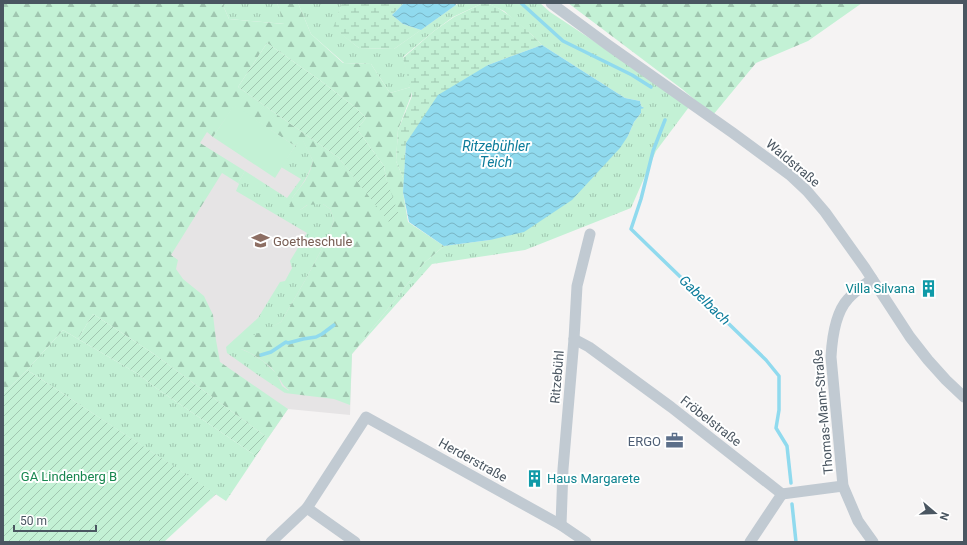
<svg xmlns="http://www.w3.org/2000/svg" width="967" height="545" viewBox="0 0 967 545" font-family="Roboto,sans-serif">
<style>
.education{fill:#e6e4e5}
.grass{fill:url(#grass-tufts)}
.forest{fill:url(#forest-firs);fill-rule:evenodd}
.wetland{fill:url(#wetland-marsh)}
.garden{fill:url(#garden-furrows)}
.pitch{fill:#c3f1d5}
.water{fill:url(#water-waves)}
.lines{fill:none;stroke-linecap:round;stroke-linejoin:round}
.stream{stroke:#90daee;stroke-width:3.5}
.minor{stroke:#c1cad2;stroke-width:11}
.labels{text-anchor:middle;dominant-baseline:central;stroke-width:4;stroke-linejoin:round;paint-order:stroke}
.street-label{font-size:13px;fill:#4a5661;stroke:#fff}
.education-label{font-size:13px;fill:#785e54;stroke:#fff;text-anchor:start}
.culture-label{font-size:13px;fill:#0d838f;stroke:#fff;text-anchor:end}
.service-label{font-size:13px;fill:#4e5e75;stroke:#fff;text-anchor:end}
.park-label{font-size:13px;fill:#17864f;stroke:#fff}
.water-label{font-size:14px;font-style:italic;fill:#0c7c9b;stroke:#fff}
</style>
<defs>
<pattern id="grass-tufts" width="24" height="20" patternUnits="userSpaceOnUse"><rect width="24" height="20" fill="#c3f1d5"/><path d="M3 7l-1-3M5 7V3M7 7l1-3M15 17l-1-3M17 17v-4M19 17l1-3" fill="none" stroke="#a0c6b0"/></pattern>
<pattern id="forest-firs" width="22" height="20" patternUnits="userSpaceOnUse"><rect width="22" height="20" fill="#c3f1d5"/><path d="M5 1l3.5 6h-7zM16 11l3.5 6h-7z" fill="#a0c6b0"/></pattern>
<pattern id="wetland-marsh" width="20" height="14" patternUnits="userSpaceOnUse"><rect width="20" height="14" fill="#c3f1d5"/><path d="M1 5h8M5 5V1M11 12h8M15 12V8" fill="none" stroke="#a0c6b0"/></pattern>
<pattern id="garden-furrows" width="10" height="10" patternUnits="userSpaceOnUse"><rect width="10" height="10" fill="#c3f1d5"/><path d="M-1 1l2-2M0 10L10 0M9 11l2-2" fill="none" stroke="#a0c6b0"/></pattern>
<pattern id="water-waves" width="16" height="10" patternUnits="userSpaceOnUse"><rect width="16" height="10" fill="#90daee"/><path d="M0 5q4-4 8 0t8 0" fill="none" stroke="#78b4c4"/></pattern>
</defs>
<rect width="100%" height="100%" fill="#f5f3f3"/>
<!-- education -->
<polygon class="education" points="238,87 339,158 424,263 352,354 350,415 288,409 268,438 154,354 139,195"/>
<!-- grass -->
<g class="grass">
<polygon points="222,3 277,3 285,24 229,19"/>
<polygon points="298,3 342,3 334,28 359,48 394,49 456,5 460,3 483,3 453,17 434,31 403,57 411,87 390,93 371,64 344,63 311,34"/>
<polygon points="487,3 540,3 550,12 654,81 689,107 656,151 631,208 525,250 432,264 352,354 424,263 444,246 490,240 628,136 634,122 641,113 641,109 643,107 641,106 640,101 625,98 542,45 532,35 504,11"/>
<path d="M302,138L313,161C308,177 302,185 292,198L300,210L309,204H323L330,209L334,220L327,239L307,277L281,322L253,337L241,349L250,353L263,361L277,374L282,386L289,391L285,393L258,375L227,353L226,347L258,318L280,282L285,281L292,268L290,261L307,233L236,191L239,184L238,183L245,171L287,198L301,179L281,167L295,146Z"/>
<polygon points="63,330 78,339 138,374 156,388 256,456 226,501 27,370"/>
</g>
<!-- forest -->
<g class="forest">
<path d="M3,3H222L229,19L284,24L277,3H298L311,34L343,63L371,64L390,93L411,87V96L404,114L398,130L396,161L404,180L403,192L408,222L444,246L424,263L352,354L350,405L334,399L285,393L289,390C282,385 282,382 277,375C271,364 252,353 241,349L240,342L281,322L307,277L327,239L334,220L330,209L323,204L307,205L300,210L292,212L289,208L292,198L305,181L310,171L313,161L302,139L295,146L234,106L213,137L207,132L200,143L245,171L238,183L222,173L171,255L178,260L176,269L183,279L204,296L213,315L216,340L220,362L288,409L268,438L154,354L93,314L78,339L63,330L27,370L3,394ZM267,43L321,81L356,108L366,118L357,129L384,166L386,178L390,193L389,221L339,158L238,87Z"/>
<polygon points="568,3 862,3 808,41 756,63 713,115 682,89"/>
</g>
<!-- wetland -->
<g class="wetland">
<polygon points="342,3 404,3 392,15 403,24 421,30 394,49 359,48 333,28"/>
<path d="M483,3C500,3 530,33 542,45L488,65L406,143L404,180L396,161L398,130L412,96L403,58L434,31L454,17Z"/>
</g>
<!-- garden -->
<g class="garden">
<polygon points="267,43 321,81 356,108 366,118 357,129 384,166 386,178 399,215 389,222 339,158 238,87"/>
<polygon points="93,314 154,354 268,438 256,456 156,388 138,374 78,339"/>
<polygon points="27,370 216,494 164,542 3,542 3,394"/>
</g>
<!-- pitch -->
<polygon class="pitch" points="234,105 295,146 275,178 213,137"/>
<!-- water -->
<g class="water">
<polygon points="404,3 455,3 456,5 421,30 403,24 392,15"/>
<polygon points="542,45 625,98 640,101 641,106 644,108 641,109 641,113 634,122 628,136 620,148 572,200 524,232 490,240 444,246 409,222 403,192 406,143 438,95 488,65"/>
</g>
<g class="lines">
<!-- stream -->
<g class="stream">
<polyline points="521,3 563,41 632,75 651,87"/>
<polyline points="665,120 653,151 641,199 631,229 766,360 779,376 779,410 776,428 787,446 791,483"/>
<polyline points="261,355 271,352 286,342 288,343 303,339 316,337 322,334 334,325"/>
<polyline points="792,504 796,542"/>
</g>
<!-- minor -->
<g class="minor">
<polyline points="551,3 608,45 733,133 790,175 807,191 825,212 865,268 910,337 928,360 946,380 964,397"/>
<path d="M872,279C864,285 855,291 848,299C835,313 832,339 831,357L843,486L858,521L873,542"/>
<polyline points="574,339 589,347 671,407 782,494 750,542"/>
<polyline points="782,494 843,486"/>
<polyline points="307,508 355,542"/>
<polyline points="561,525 563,469 574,339 577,286 590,234"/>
<polyline points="271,542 307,508 366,417 561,525 586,542"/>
</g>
</g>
<!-- icons -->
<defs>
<symbol id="school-bare" viewBox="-9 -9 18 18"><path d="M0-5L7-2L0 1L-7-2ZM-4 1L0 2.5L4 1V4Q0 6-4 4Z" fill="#8d6e63" stroke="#fff" stroke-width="2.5" paint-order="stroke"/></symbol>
<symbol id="building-bare" viewBox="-9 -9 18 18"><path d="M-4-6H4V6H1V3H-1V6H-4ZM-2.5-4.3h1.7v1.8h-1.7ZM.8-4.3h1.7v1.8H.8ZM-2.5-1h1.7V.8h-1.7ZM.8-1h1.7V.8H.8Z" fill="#0f9aa8" stroke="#fff" stroke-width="2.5" paint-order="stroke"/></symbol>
<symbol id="office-bare" viewBox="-9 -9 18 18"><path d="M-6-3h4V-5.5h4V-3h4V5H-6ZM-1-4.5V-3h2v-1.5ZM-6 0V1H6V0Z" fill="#5c6f8a" stroke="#fff" stroke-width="2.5" paint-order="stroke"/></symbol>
</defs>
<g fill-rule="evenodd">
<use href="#school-bare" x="248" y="228" width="25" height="25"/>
<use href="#building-bare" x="916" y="276" width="25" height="25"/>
<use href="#office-bare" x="662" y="428" width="25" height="25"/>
<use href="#building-bare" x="522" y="466" width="25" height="25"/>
</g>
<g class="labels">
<!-- street labels -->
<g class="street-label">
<text transform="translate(793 163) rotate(40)">Waldstraße</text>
<text transform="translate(557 377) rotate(-85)">Ritzebühl</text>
<text transform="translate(823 412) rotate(-95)">Thomas-Mann-Straße</text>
<text transform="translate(711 421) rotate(38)">Fröbelstraße</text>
<text transform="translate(473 460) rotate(29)">Herderstraße</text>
</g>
<!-- education labels -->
<g class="education-label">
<text x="273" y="241">Goetheschule</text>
</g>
<!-- culture labels -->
<g class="culture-label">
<text x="915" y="288">Villa Silvana</text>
<text x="547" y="478" text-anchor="start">Haus Margarete</text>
</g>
<!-- service labels -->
<g class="service-label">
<text x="661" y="441">ERGO</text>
</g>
<!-- park labels -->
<g class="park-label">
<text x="69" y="476">GA Lindenberg B</text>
</g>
<!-- water labels -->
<g class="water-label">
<text x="496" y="146">Ritzebühler<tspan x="496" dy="16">Teich</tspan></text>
<text transform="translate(705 300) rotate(44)">Gabelbach</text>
</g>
</g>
<!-- border -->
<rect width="967" height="545" fill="none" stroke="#4a5661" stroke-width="8"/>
<!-- north arrow -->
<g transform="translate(935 513) rotate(109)" stroke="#ffffff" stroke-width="3" paint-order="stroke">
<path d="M0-3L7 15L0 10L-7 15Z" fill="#4a5661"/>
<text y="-6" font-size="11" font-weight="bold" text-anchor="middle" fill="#4a5661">N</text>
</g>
<!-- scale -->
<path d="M14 525v6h82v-6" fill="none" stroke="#4a5661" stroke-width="2"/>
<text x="20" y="525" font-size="12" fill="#4a5661" stroke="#ffffff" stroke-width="3" paint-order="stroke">50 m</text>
</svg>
